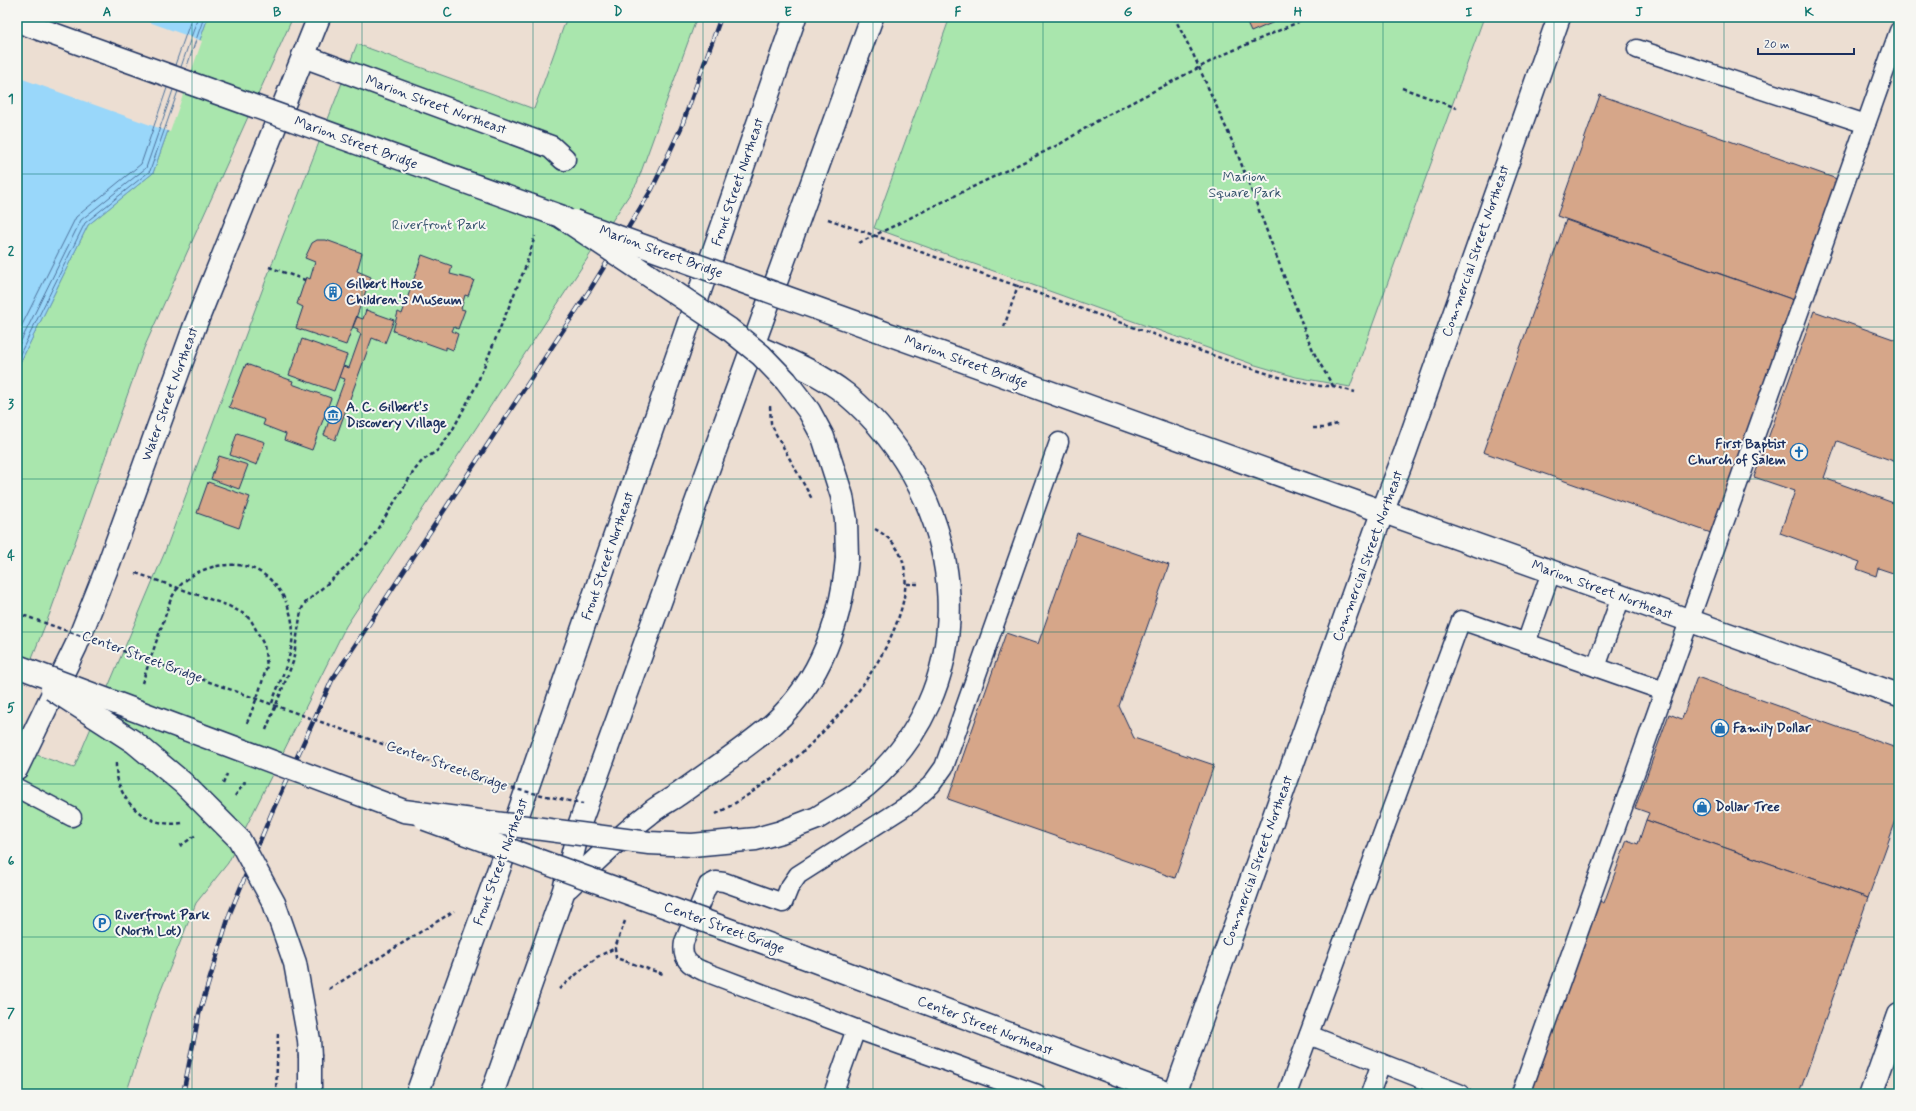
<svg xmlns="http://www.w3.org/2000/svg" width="1916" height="1111" viewBox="0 0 1916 1111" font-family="Mynerve,sans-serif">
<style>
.green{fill:#a9e6ad;stroke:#628a86}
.water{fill:#99d7fa;stroke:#6794bc}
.pier{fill:#ecded2}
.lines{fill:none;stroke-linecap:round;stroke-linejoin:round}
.shore{stroke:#4d729c;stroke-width:1}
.building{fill:#d6a689;stroke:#1b2f5e}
.lane-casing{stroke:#1b2f5e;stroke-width:21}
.street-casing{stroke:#1b2f5e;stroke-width:25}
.primary-casing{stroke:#1b2f5e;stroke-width:25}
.highway-casing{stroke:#1b2f5e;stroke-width:25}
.path{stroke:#1b2f5e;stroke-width:2.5;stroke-dasharray:4 3;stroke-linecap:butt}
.lane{stroke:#f6f6f2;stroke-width:18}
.street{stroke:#f6f6f2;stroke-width:22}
.primary{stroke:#f6f6f2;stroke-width:22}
.highway{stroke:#f6f6f2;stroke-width:22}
.rail-casing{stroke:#1b2f5e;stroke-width:4.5}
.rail{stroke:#f6f6f2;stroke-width:3;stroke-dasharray:9;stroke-linecap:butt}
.primary-bridge-casing{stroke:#1b2f5e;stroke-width:25;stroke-linecap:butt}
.highway-bridge-casing{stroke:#1b2f5e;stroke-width:25;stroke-linecap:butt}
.path-bridge{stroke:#1b2f5e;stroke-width:2.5;stroke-dasharray:4 3;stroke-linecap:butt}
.primary-bridge{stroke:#f6f6f2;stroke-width:22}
.highway-bridge{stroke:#f6f6f2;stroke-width:22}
.grid{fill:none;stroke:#0f766e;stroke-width:1;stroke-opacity:0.55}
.labels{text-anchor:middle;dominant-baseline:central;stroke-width:4;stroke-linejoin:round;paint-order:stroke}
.street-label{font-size:14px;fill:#1b2f5e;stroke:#f6f6f2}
.park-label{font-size:14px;fill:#37546e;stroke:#f6f6f2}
.poi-label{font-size:14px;font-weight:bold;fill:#1b2f5e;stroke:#f6f6f2;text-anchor:start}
.neatline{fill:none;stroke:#0f766e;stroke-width:1.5}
.grid-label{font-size:13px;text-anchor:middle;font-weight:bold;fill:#0f766e}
</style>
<rect width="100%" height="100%" fill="#ecded2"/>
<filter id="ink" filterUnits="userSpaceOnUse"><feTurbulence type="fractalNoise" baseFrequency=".025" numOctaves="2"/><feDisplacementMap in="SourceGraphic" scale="8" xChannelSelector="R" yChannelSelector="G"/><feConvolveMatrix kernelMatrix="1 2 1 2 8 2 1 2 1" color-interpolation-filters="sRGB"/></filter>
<g filter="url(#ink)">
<!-- green -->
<g class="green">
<polygon points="208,17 293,17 144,348 50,613 17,695 17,369 88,225 153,173"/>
<polygon points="567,17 697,17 637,183 346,626 228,863 196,903 155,1005 126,1094 17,1094 17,748 74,768 164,554 269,272 357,44 534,109"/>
<polygon points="950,17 1484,17 1350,387 1296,377 1252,364 874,228"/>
</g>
<!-- water -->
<polygon class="water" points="17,17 208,17 153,173 88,225 17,369"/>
<!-- pier -->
<polygon class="pier" points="17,17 135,17 202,41 170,132 17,77"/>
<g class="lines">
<!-- shore -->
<g class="shore">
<polyline points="175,65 192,17"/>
<polyline points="181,67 198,17"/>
<polyline points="186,69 204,17"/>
<polyline points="17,335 76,217 141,164 167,88"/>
<polyline points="17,349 81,220 146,168 173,90"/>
<polyline points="17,360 85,223 150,171 178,91"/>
</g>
</g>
<!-- building -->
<g class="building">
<polygon points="1244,17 1286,17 1251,32"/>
<polygon points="1600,95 1837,179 1794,300 1557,216"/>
<polygon points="1566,220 1794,300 1711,533 1483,452"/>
<polygon points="317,240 326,240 362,253 357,271 371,277 346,345 296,328 303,307 297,304 306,277 310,279 315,262 305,258 312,243"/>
<polygon points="422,255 452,266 450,274 474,280 468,296 465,295 461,309 465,310 458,329 454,327 452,331 458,334 453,350 446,347 446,350 393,331 398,312 402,314"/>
<polygon points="366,310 394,320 385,343 372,338 335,440 324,435 330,418 324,416 328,407 334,409 345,379 339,377 343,366 349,368 361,334 357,332 358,329 353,327 357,317 363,319"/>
<polygon points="1814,311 1899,341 1899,463 1837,441 1824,478 1899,505 1899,575 1878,568 1876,576 1857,569 1860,562 1780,533 1795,491 1754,477"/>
<polygon points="302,339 347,355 334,391 289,375"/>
<polygon points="246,364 293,381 292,384 331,398 312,450 284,440 286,434 263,425 265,420 229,407"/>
<polygon points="237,433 265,442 257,465 230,455"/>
<polygon points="219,456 248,465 239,489 211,479"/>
<polygon points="208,482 250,497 239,528 197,513"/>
<polygon points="1077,533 1169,565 1119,706 1134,738 1214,765 1175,878 948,799 1006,633 1038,644"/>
<polygon points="1697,677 1899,749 1899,812 1868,898 1646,820 1649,813 1635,808 1669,714 1682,719"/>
<polygon points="1646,820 1868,898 1799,1094 1528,1094 1597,900 1604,903 1627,840 1638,844"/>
</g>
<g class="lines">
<defs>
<g id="lane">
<polyline points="1637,49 1866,124"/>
<polyline points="1526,643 1551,572"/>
<polyline points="1596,667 1621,597"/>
<polyline points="17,788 72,817"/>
<polyline points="1309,1035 1461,1094"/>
<polyline points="833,1094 856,1029"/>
<path d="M1037,1094L856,1029L703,971C689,965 681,959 684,942L708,885L716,881L724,882L783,903L789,888L798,875L911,803L931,785L944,767L1059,442"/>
<polyline points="1287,1094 1461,620 1664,691"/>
<polyline points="1370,1094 1381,1063"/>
<polyline points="1521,1094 1899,31"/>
</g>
<g id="street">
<polyline points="303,56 551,147 564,159"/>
<polyline points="17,768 76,646 109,563 194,328 319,17"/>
</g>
<g id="primary">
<polyline points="1305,484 1899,695"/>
<polyline points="801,956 1170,1094"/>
<polyline points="1175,1094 1382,513 1405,453 1559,17"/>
<polyline points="1871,1094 1899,1015"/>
</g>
<g id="highway">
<path d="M753,345C785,359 818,372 846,394C971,499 992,694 853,796"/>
<path d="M568,887C594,862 620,836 649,814C658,806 669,801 679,794C708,773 738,753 765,731C818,688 841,624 847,558"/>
<polyline points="310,1057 310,1094"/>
<polyline points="417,1094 504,855 795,17"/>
<polyline points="492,1094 564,890 580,823 872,17"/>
</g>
</defs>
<!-- lane casing -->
<use href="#lane" class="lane-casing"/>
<!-- street casing -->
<use href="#street" class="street-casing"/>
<!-- primary casing -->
<use href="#primary" class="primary-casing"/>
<!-- highway casing -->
<use href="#highway" class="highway-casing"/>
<!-- path -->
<g class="path">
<polyline points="1174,17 1193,54 1236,150 1306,334 1316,357 1333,386"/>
<polyline points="1402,88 1457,108"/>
<polyline points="828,219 1243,366 1279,377 1320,386 1333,386 1355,392"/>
<polyline points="859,243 1060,144 1102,118 1225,54 1310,17"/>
<polyline points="269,267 305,280"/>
<polyline points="1004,327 1018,285"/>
<polyline points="770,406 771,423 776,434 812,499"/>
<polyline points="1313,428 1324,428 1337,424"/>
<polyline points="136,573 229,606 246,615 252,622 264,645 267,666 258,695 247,723"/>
<polyline points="907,584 918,584"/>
<path d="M272,703C284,668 303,640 286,602"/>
<polyline points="266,730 293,662 301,611 304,604 344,569 370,541 414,471 422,461 438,450 452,431 476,386 525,268 535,236"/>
<path d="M116,763C115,800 146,829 182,823"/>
<polyline points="223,784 227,774"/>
<polyline points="235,796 246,781"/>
<path d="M716,814C740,801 764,785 785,768C806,749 829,727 847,705C881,665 943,565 875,529"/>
<polyline points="180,846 196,835"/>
<polyline points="625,921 615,948 616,958 663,974"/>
<polyline points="329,989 454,911"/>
<polyline points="559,989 597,957 615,948"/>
<polyline points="276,1094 278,1033"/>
</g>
<!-- lane -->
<use href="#lane" class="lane"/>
<!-- street -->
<use href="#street" class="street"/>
<!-- primary -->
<use href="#primary" class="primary"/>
<!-- highway -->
<use href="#highway" class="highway"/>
<defs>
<polyline id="rail" points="183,1094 199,1014 230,913 272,812 332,680 591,288 652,189 681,128 721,17"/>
</defs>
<!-- rail casing -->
<use href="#rail" class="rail-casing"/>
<!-- rail -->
<use href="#rail" class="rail"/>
<defs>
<g id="primary-bridge">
<polyline points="574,221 1305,484"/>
<polyline points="425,819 801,956"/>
</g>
<g id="highway-bridge">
<polyline points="17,21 560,216 729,329 761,355 786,381 809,411 823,437 842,496 846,520 847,558"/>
<polyline points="17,666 404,811 649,843 692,845 756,839 781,832 817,818 853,796"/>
<polyline points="52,689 134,742 183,783 239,839 274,903 295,963 309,1040 310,1057"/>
</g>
</defs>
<!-- primary-bridge casing -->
<use href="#primary-bridge" class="primary-bridge-casing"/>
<!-- highway-bridge casing -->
<use href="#highway-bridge" class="highway-bridge-casing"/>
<!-- path-bridge -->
<g class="path-bridge">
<polyline points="17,613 483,780 510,788 583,804"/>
<path d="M142,683C148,666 154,648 160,631C164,621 167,609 171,599C183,574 211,563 238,565C260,567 277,582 286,602"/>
</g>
<!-- primary-bridge -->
<use href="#primary-bridge" class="primary-bridge"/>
<!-- highway-bridge -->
<use href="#highway-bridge" class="highway-bridge"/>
</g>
</g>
<!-- grid -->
<path class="grid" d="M192,17V1094M362,17V1094M533,17V1094M703,17V1094M873,17V1094M1043,17V1094M1213,17V1094M1383,17V1094M1554,17V1094M1724,17V1094M17,174H1899M17,327H1899M17,479H1899M17,632H1899M17,784H1899M17,937H1899"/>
<!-- icons -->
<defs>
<symbol id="building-ring" viewBox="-11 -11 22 22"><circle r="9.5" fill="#f6f6f2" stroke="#1f6fb2" stroke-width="1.5"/><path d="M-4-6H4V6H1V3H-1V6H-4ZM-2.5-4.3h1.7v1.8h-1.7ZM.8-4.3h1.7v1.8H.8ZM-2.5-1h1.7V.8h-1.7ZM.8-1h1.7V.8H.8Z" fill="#1f6fb2"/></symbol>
<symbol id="museum-ring" viewBox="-11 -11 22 22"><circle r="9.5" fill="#f6f6f2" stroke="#1f6fb2" stroke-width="1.5"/><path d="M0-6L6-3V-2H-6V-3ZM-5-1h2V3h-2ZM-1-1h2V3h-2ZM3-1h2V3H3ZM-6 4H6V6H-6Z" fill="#1f6fb2"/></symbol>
<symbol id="church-ring" viewBox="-11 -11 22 22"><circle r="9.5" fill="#f6f6f2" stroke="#1f6fb2" stroke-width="1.5"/><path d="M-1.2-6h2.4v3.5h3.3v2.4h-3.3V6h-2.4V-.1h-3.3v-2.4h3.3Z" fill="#1f6fb2"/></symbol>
<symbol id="shop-ring" viewBox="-11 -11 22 22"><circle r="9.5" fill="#f6f6f2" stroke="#1f6fb2" stroke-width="1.5"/><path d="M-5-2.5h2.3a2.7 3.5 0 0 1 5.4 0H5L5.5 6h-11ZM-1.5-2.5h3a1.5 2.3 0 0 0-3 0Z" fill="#1f6fb2"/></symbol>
<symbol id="parking-ring" viewBox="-11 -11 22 22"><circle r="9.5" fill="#f6f6f2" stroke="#1f6fb2" stroke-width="1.5"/><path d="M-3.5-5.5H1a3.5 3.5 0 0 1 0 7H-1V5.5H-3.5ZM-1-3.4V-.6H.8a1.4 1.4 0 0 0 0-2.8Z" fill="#1f6fb2"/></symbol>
</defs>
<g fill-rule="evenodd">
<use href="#building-ring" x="323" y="282" width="20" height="20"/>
<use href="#museum-ring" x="323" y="405" width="20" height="20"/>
<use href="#church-ring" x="1789" y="442" width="20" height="20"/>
<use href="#shop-ring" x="1710" y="718" width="20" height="20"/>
<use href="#shop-ring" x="1692" y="797" width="20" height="20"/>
<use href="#parking-ring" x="92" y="913" width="20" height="20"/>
</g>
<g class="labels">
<!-- street labels -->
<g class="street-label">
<text transform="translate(436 105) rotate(20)">Marion Street Northeast</text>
<text transform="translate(356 143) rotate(20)">Marion Street Bridge</text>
<text transform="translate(738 182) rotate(-71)">Front Street Northeast</text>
<text transform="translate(1476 251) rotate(-71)">Commercial Street Northeast</text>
<text transform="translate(661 252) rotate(20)">Marion Street Bridge</text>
<text transform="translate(966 362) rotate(20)">Marion Street Bridge</text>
<text transform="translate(170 394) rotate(-70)">Water Street Northeast</text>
<text transform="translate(608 556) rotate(-71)">Front Street Northeast</text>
<text transform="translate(1368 556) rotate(-70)">Commercial Street Northeast</text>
<text transform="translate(1602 590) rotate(20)">Marion Street Northeast</text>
<text transform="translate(142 657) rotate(20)">Center Street Bridge</text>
<text transform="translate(447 766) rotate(19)">Center Street Bridge</text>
<text transform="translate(1258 861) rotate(-70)">Commercial Street Northeast</text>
<text transform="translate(501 862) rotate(-70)">Front Street Northeast</text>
<text transform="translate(724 928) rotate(20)">Center Street Bridge</text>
<text transform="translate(985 1026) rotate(21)">Center Street Northeast</text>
</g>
<!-- park labels -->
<g class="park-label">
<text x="1245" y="177">Marion<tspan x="1245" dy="16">Square Park</tspan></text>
<text x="439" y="225">Riverfront Park</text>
</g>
<!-- poi labels -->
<g class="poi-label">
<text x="346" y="284">Gilbert House<tspan x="346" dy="16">Children's Museum</tspan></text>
<text x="346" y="407">A. C. Gilbert's<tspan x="346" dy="16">Discovery Village</tspan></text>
<text x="1786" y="444" text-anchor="end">First Baptist<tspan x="1786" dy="16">Church of Salem</tspan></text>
<text x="1733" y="728">Family Dollar</text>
<text x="1715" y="807">Dollar Tree</text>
<text x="115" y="915">Riverfront Park<tspan x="115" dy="16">(North Lot)</tspan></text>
</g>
</g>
<!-- margin -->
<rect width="1916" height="1111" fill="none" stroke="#f6f6f2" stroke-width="44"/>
<!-- scale -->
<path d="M1758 48v6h96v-6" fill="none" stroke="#1b2f5e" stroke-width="2"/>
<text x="1764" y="48" font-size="12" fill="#1b2f5e" stroke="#f6f6f2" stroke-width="3" paint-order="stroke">20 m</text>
<rect x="22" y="22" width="1872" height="1067" class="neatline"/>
<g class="grid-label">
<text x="107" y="16">A</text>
<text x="277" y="16">B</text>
<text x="447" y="16">C</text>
<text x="618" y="16">D</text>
<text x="788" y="16">E</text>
<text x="958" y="16">F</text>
<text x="1128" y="16">G</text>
<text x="1298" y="16">H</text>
<text x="1469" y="16">I</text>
<text x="1639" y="16">J</text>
<text x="1809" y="16">K</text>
<text x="11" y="103">1</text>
<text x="11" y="255">2</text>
<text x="11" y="408">3</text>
<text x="11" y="560">4</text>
<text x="11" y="712">5</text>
<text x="11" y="865">6</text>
<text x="11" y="1017">7</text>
</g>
</svg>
